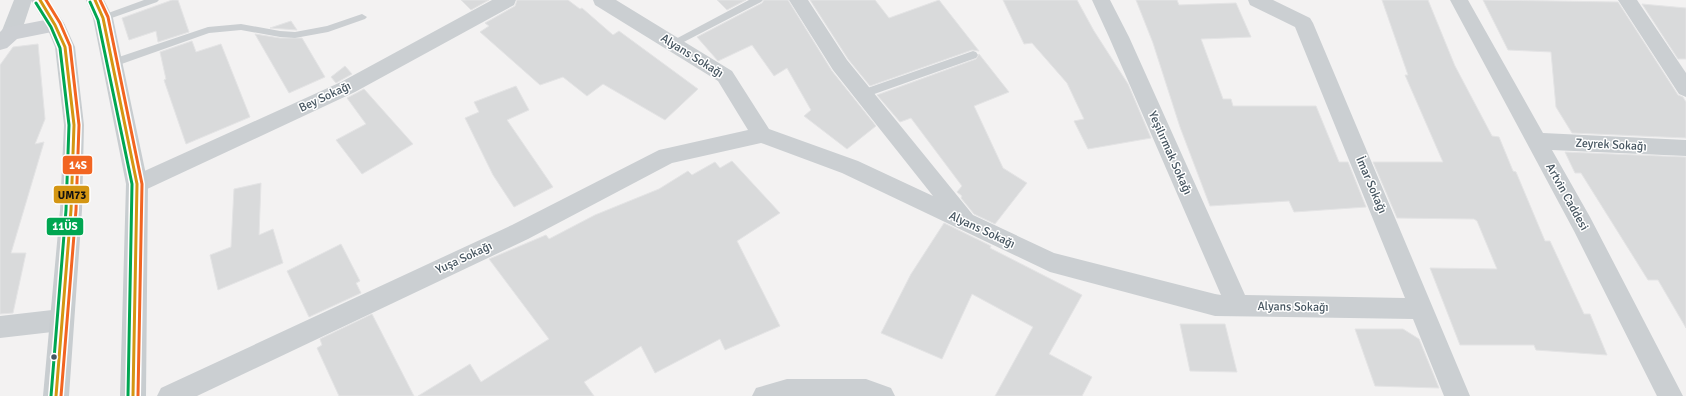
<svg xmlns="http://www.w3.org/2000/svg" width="1686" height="396" viewBox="0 0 1686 396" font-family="Signika,sans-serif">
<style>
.building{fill:#d9dadb;stroke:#e4e4e5}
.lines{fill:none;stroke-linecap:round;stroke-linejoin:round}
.lane{fill:#cbcfd2;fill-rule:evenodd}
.street{fill:#cbcfd2;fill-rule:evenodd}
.secondary{fill:#cccfd3;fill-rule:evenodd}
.primary{fill:#c8cdd0;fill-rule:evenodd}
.bus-1-casing{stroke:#fff;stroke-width:6}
.bus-2-casing{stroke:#fff;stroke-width:6}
.bus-3-casing{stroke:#fff;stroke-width:6}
.bus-1{stroke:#d49613;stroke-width:3}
.bus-2{stroke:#00a651;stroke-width:3}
.bus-3{stroke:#f26522;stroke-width:3}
.bus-dot{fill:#475661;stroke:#fff;stroke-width:1.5}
.labels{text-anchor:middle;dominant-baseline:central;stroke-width:3;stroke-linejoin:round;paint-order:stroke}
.street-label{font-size:12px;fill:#475661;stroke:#fff}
.line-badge{stroke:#fff;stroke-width:1.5}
.badge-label{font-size:11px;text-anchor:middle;font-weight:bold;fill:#fff}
.pale-badge-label{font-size:11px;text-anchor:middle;font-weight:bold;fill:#111}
</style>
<rect width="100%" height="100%" fill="#f3f2f2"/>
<!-- building -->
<g class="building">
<polygon points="172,0 178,0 189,32 158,42 156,31 129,40 122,18"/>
<polygon points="461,0 489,0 471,10"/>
<polygon points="517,0 568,0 580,9 582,8 613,35 619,31 698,89 665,120 603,84 587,96 563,77 540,85 480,32 489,26 485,23 515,6"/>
<polygon points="717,0 746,0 727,10"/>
<polygon points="764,0 788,0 832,71 876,126 847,149 804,116 811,110 787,68 774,76 752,45 718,61 697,37 762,3"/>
<polygon points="810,0 875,0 889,18 939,0 979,51 972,50 870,86 848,59"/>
<polygon points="1003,0 1077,0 1094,31 1128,84 1151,138 1088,149 1074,121 1084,119 1067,83 1032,43 1024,44"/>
<polygon points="1136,0 1177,0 1179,5 1236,3 1251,37 1201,39 1223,99 1231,99 1233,106 1316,106 1339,162 1348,162 1366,207 1294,212 1289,201 1210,206 1180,127 1153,43"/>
<polygon points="1382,0 1428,0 1455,66 1492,136 1499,137 1513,171 1516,172 1545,241 1550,241 1584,314 1590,314 1607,355 1536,350 1534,345 1460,345 1430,268 1497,269 1477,221 1474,219 1397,218 1373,162 1443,162 1405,75 1408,75"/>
<polygon points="1483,0 1618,2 1678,95 1683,97 1686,102 1686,138 1572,133 1556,107 1551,52 1508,50"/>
<polygon points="1642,4 1686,8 1686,59 1678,59"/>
<polygon points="291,21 297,30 270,28"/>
<polygon points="255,34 280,38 302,38 325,77 289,93"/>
<polygon points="192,41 196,52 221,44 250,117 186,144 164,80 166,79 160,52"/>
<polygon points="38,44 45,119 35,144 44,142 11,253 26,253 13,313 0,314 0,65 13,47"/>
<polygon points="979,54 1009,92 974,106 1003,168 1027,183 995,224 974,214 961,198 962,196 957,192 962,186 911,118 900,122 877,95 976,59"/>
<polygon points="345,66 352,74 336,83 331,77"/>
<polygon points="516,86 529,110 507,120 553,187 514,207 493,175 465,118 479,112 474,102"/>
<polygon points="364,89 413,144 362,174 336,140 366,124 347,98"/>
<polygon points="1565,152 1686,157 1686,328 1658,280 1648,280 1581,173 1575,173"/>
<polygon points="732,161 780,213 737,241 780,326 725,350 720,339 655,373 641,346 584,382 594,396 418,396 470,364 481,382 549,339 489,259 546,235 549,239 595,215 659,189 688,171 692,175 715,162 720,168"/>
<polygon points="261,183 259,235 273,229 283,263 218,290 210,255 231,247 234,189"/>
<polygon points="944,223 991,246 990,248 1082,295 1049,354 1092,377 1082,396 995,396 1033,327 972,294 942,359 881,333 911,274"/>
<polygon points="341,244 360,281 356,283 361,293 309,317 287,271"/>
<polygon points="372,314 414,396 339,396 317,348 322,345 320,339"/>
<polygon points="1180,324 1225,324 1237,372 1190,371"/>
<polygon points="1355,329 1403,329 1419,339 1439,388 1375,386"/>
</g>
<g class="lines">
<!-- lane -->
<g class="lane">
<polygon points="144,0 159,0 157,2 106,20 103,21 98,18 100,16"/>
<polygon points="749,0 763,0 761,2 676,46 673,48 668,44 670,42"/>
<polygon points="362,14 367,17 365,19 328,32 295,38 280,37 241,30 209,33 113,67 110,66 108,63 110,60 208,27 241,24 280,31 295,32 327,26"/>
<polygon points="973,51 976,52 978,55 976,58 863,98 859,97 858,94 859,91"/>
</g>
<!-- street -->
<g class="street">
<polygon points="14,0 32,0 21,33 18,38 11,40 4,38 1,33"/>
<polygon points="492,0 516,0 514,5 355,92 145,190 137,193 129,190 126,184 129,178 341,82"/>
<polygon points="593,0 616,0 732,71 769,129 858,161 933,196 833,70 789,0 808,0 847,60 973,215 1054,253 1215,294 1221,295 1109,37 1092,0 1110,0 1129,37 1245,295 1405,298 1295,27 1250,5 1248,0 1273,0 1310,18 1313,23 1470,396 1444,396 1413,319 1215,316 1050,272 842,173 761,143 672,163 528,239 197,396 157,396 161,388 512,225 659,150 748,130 718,81 595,5"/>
<polygon points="1450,0 1468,0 1543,133 1686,140 1686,156 1552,150 1590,217 1683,396 1657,396 1574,231"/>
<polygon points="1618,0 1637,0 1686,73 1686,97 1679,94"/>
<polygon points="61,309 69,312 73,320 69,328 61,331 0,338 0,316"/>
<polygon points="787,379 866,379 891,388 895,396 752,396 756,388"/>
</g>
<!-- secondary -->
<polygon class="secondary" points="55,18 62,20 65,25 62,30 17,39 7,48 0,50 0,32 4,28"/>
<!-- primary -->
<g class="primary">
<polygon points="31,0 49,0 65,25 75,47 84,125 82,210 69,396 43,396 60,210 64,125 55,47 46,25"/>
<polygon points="86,0 104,0 113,18 148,184 146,396 120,396 126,184 93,18"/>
</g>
<defs>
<g id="bus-1">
<polyline points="40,0 55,25 65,47 74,125 71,210 56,396"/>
<polyline points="95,0 103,18 137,184 133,396"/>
</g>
<g id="bus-2">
<polyline points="90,2 98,20 132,184 128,396"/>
<polyline points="36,3 51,27 60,48 69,125 66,210 51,396"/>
</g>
<g id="bus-3">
<polyline points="46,0 60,23 70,46 79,125 76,210 61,396"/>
<polyline points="100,0 108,17 142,184 138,396"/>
</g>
</defs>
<!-- bus-1 casing -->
<use href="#bus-1" class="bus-1-casing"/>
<!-- bus-2 casing -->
<use href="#bus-2" class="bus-2-casing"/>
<!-- bus-3 casing -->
<use href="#bus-3" class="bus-3-casing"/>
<!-- bus-1 -->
<use href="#bus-1" class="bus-1"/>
<!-- bus-2 -->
<use href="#bus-2" class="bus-2"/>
<!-- bus-3 -->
<use href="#bus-3" class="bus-3"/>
</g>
<!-- markers -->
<circle class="bus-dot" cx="54" cy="357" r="3.5"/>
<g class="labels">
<!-- street labels -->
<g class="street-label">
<text transform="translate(692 56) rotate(32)">Alyans Sokağı</text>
<text transform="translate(325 97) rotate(-25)">Bey Sokağı</text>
<text transform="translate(1611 145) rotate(3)">Zeyrek Sokağı</text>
<text transform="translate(1170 153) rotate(66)">Yeşilırmak Sokağı</text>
<text transform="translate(1371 185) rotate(67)">İmar Sokağı</text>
<text transform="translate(1567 197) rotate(61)">Artvin Caddesi</text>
<text transform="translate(982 230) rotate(25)">Alyans Sokağı</text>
<text transform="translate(464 258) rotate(-25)">Yuşa Sokağı</text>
<text transform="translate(1293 307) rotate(1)">Alyans Sokağı</text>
</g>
</g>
<g class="line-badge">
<rect x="62" y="155" width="31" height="20" rx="4" fill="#f26522"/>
<rect x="53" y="185" width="37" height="19" rx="4" fill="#d49613"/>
<rect x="46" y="217" width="38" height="19" rx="4" fill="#00a651"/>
</g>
<g class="badge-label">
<text x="78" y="169">14S</text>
<text x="65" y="230">11ÜS</text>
</g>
<g class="pale-badge-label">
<text x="72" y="199">UM73</text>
</g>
</svg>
